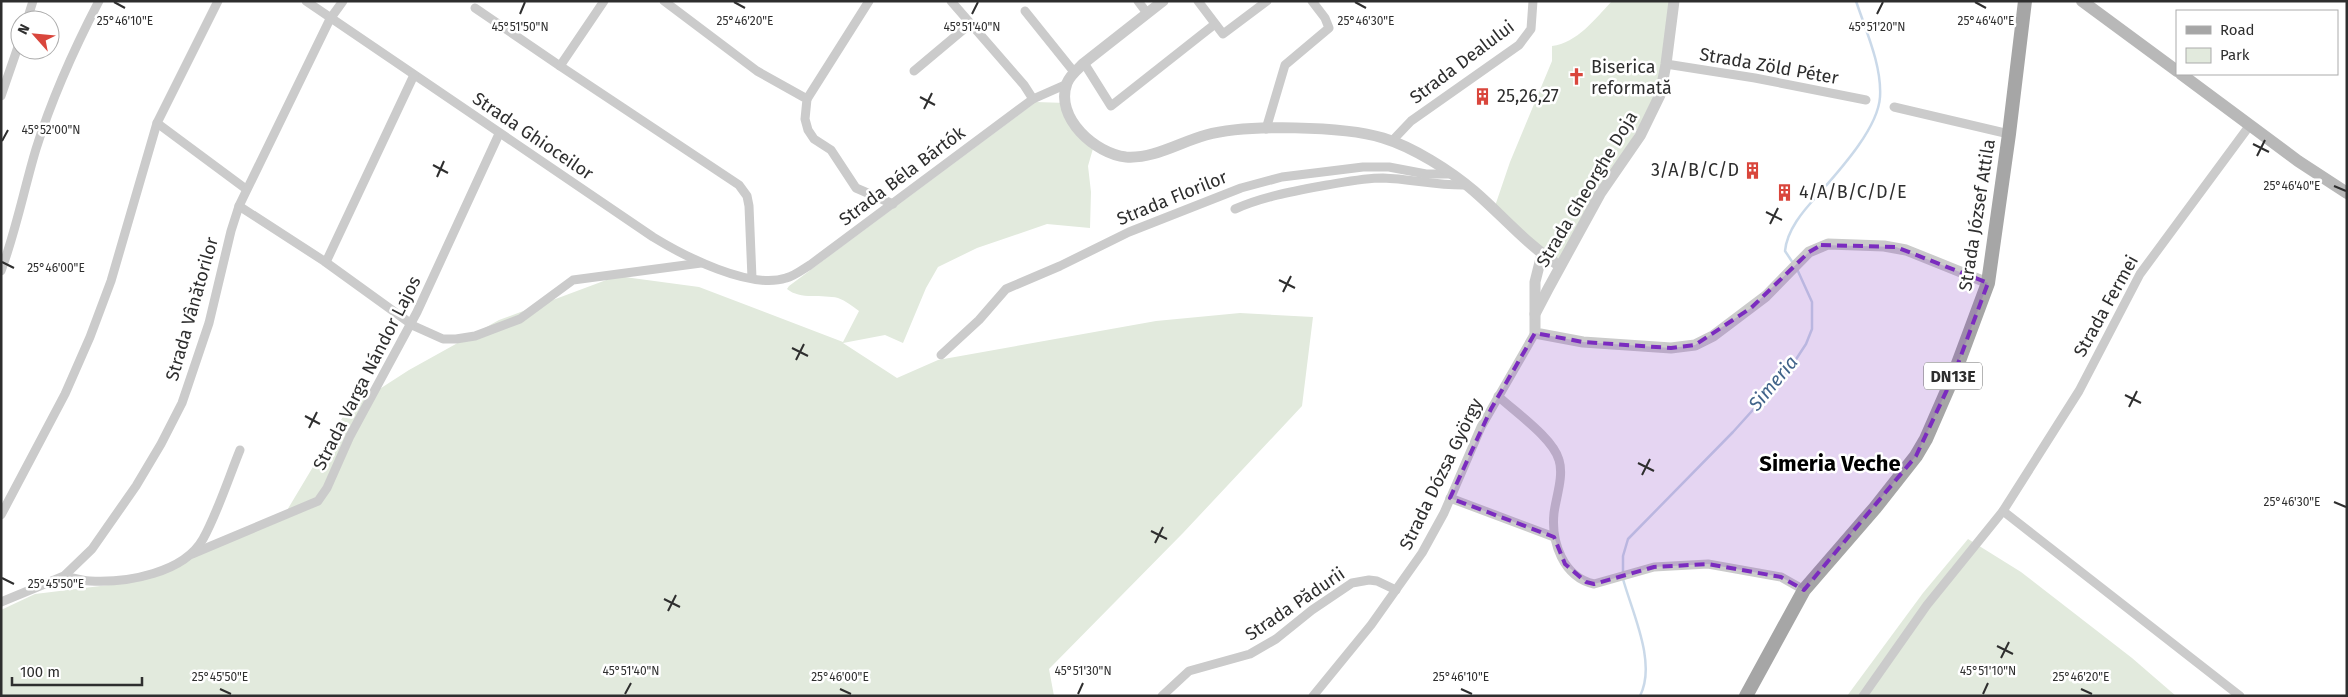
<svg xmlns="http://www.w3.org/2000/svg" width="2348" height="697" viewBox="0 0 2348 697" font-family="'Fira Sans',sans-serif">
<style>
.green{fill:#e2eadd}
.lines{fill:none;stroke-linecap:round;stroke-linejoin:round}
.stream{stroke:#cad9e9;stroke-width:2.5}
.minor{stroke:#cbcbcb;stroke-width:9}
.tertiary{stroke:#cbcbcb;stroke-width:11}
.secondary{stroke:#b8b8b8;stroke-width:12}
.primary{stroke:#a6a6a6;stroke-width:14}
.marked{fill:#7b2cbf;fill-opacity:0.2;stroke:#7b2cbf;stroke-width:4;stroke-dasharray:10 6;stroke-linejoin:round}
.ticks{fill:none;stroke:#2e2e2e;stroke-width:2}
.labels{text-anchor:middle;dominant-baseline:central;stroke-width:5;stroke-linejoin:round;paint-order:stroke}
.shield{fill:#fff;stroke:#6d6d6d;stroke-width:1}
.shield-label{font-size:16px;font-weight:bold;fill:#2e2e2e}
.street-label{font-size:18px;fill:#2e2e2e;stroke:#fff}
.poi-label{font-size:18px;fill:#2e2e2e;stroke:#fff;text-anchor:start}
.water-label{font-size:19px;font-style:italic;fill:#42648a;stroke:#fff}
.district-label{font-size:22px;font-weight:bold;fill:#000;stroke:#fff}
.ticks-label{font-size:12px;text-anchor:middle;fill:#2e2e2e;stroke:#fff;stroke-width:5;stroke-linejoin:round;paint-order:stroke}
</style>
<rect width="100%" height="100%" fill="#fff"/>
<!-- green -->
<g class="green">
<path d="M1612,1H1674L1663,84L1560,266L1494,209L1510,162L1552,61V46C1577,43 1595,19 1612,1Z"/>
<path d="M1036,102L1066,103L1094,145L1088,166L1091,192L1090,228L1047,224L977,248L938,267L926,288L903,343L885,335L843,343L897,378L938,360L1156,321L1240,313L1313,317L1302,406L1183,533L1049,669L1054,696H1V610L35,594L117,584L201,551L286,512L347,410L409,370L499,320L617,276L699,287L843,342L859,311C852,306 846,301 838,298C823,294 800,300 787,289L789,286Z"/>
<polygon points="1968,539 2021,572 2132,658 2176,696 1847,696 1923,593"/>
</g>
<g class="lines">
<!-- stream -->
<g class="stream">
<path d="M1793,263L1785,251C1787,230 1803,211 1817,196C1838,172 1878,129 1880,97C1882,66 1866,31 1856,1"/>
<polyline points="1623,573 1623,556 1628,539 1733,432 1789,370 1806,344 1812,329 1812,302 1797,269"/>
<path d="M1623,579C1632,612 1657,663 1640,696"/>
</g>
<!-- minor -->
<g class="minor">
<path d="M306,1L653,237C684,256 750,290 786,278C795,276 803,269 810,265L1033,99L1067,84"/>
<polyline points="664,1 757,71 807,99 805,119 808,130 814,139 831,150 856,188 893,204"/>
<polyline points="951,1 1024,85 1033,99"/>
<polyline points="1138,1 1147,13"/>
<polyline points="1198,1 1223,34 1267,1"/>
<polyline points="475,8 560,66 604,1"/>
<polyline points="1025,11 1074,72"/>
<polyline points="27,20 33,1"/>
<polyline points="1084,63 1111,106 1215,24"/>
<polyline points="1666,64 1755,78 1866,100"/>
<polyline points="560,66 739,185 747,196 749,206 752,278"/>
<polyline points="914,71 970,24"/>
<polyline points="1,96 20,41"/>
<polyline points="807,99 869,1"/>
<polyline points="1894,107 2009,134"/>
<polyline points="157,123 246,189"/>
<polyline points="1266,129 1285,65 1329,28 1325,18 1312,1"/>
<polyline points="1392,141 1411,121 1519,45 1531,29 1533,1"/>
<polyline points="239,206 324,261 414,326 443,339 456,339 475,336 520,319 573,280 701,263"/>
<path d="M1235,209C1265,196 1295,191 1327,185C1345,182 1364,178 1383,178C1412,179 1438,186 1467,185"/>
<polyline points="326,262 414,75"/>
<path d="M1,271C16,231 24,189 36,149C52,98 74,49 99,1"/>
<polyline points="941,355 979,320 1006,289 1060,266 1129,232 1241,188 1282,177 1363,167 1389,167 1426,174 1451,174"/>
<path d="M1498,396C1515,412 1553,438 1559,460C1564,476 1556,497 1554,513C1551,542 1563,577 1594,584L1654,567L1708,564L1781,577L1804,590"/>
<polyline points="1450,498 1554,537"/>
<polyline points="2003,511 2240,696"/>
<polyline points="1,515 65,394 90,337 111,281 157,123 218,1"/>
<polyline points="192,554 318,501 327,488 350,436 417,312 499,134"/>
<path d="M64,576C73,578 82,581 90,581C127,583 184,573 203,539C217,514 229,477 240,450"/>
<polyline points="1,602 64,576 92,549 136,486 161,444 182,403 209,323 231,231 239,206 330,19 343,1"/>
<polyline points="1162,696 1189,671 1250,654 1276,639 1312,610 1352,583 1369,580 1377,581 1396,590"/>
<polyline points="1313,696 1371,625 1422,553 1444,513 1481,427 1535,333"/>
<polyline points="1863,696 1927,605 2003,511 2079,391 2140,274 2250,125"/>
</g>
<!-- tertiary -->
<g class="tertiary">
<path d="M1163,1L1084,63C1078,69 1070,75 1067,83C1054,118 1096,154 1126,157C1154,159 1180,142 1206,135C1246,124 1344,126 1383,138C1413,147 1451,171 1474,191C1503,216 1528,246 1560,266"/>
<polyline points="1674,1 1666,64 1660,95 1640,136 1600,194 1548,289 1535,314 1535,333 1583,342 1671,348 1695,345 1713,336 1766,296 1809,252 1828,244 1884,246 1906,250 1988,283"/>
<polyline points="1535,314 1535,282 1542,254"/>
</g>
<!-- secondary -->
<g class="secondary">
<polyline points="2082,1 2177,71"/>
<polyline points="2181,74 2298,161 2347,193"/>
</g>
<!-- primary -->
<polyline class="primary" points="1746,696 1804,590 1875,508 1916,456 1926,439 1953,377 1988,283 2009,134 2025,1"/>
</g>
<!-- marked area -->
<path class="marked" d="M1821,245L1896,247L1988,283L1953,377L1916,456L1804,590L1781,577L1708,564L1654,567L1594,584L1586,582L1565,564L1554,537L1450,498L1491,409L1535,333L1583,342L1671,348L1695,345L1751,308L1809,252Z"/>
<!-- ticks -->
<path class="ticks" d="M114,2L125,8M734,2L745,8M1355,2L1366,8M1975,2L1986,8M520,14L525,2M972,14L978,2M1877,14L1883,2M920,97L935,105M924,109L932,93M2,141L8,130M2253,144L2269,152M2257,156L2265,140M433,165L448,173M437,177L444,161M2334,186L2346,191M1766,212L1782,220M1770,224L1778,208M2,262L14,268M1279,280L1295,288M1283,292L1291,276M792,348L808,356M796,360L804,344M2125,395L2141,403M2129,407L2137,391M305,416L320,424M309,428L317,412M1638,463L1654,471M1642,475L1650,459M2334,502L2346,507M1151,531L1167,539M1155,543L1163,527M2,578L14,584M664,599L680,607M668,611L676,595M1997,646L2013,654M2001,658L2009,642M220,689L231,694M840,689L851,694M1461,689L1472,694M2081,689L2092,694M625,694L631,683M1078,694L1083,683M1983,694L1988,683"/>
<!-- icons -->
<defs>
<symbol id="church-bare" viewBox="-9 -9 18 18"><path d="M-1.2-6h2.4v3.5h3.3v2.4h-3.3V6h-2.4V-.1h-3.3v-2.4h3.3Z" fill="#d9463c" stroke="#fff" stroke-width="2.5" paint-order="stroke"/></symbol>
<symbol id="building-bare" viewBox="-9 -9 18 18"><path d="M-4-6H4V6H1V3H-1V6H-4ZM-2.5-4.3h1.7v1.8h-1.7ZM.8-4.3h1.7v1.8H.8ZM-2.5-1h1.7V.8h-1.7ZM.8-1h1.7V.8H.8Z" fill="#d9463c" stroke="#fff" stroke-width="2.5" paint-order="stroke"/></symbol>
</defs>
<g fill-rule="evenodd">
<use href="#church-bare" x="1564" y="64" width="25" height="25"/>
<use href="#building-bare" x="1470" y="84" width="25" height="25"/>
<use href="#building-bare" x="1740" y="158" width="25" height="25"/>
<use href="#building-bare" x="1772" y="180" width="25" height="25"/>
</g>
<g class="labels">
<!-- shield labels -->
<rect class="shield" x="1924" y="362.5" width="58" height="27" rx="4"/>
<g class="shield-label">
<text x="1953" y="376">DN13E</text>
</g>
<!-- street labels -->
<g class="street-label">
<text transform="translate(1462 62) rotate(-37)">Strada Dealului</text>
<text transform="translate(1769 66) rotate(10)">Strada Zöld Péter</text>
<text transform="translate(533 136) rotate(34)">Strada Ghioceilor</text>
<text transform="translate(902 176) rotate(-37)">Strada Béla Bártók</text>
<text transform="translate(1587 189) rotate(-59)">Strada Gheorghe Doja</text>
<text transform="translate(1172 198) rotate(-22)">Strada Florilor</text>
<text transform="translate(1977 215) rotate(-81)">Strada József Attila</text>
<text transform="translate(2106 306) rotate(-61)">Strada Fermei</text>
<text transform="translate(192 309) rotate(-74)">Strada Vânătorilor</text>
<text transform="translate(367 373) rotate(-63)">Strada Varga Nándor Lajos</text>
<text transform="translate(1441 474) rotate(-64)">Strada Dózsa György</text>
<text transform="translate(1295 604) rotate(-34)">Strada Pădurii</text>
</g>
<!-- poi labels -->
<g class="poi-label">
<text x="1591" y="67">Biserica<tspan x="1591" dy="21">reformată</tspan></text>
<text x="1497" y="96">25,26,27</text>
<text x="1739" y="170" text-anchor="end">3/A/B/C/D</text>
<text x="1799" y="192">4/A/B/C/D/E</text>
</g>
<!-- water labels -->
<g class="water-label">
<text transform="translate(1773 383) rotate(-50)">Simeria</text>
</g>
<!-- district labels -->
<g class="district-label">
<text x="1830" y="463">Simeria Veche</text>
</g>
</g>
<g class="ticks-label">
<text x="125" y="25">25°46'10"E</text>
<text x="745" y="25">25°46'20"E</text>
<text x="1366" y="25">25°46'30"E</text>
<text x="1986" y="25">25°46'40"E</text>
<text x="520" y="31">45°51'50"N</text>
<text x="972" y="31">45°51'40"N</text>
<text x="1877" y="31">45°51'20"N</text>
<text x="51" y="134">45°52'00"N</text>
<text x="2292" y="190">25°46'40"E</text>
<text x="56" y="272">25°46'00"E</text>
<text x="2292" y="506">25°46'30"E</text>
<text x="56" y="588">25°45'50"E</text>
<text x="631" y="675">45°51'40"N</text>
<text x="1083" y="675">45°51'30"N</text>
<text x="1988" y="675">45°51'10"N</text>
<text x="220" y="681">25°45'50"E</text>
<text x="840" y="681">25°46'00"E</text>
<text x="1461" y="681">25°46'10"E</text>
<text x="2081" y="681">25°46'20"E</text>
</g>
<!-- border -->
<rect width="2348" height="697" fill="none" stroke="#2e2e2e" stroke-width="5"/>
<!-- legend -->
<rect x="2176" y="10" width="162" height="65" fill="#ffffff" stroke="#ababab"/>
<rect x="2186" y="26" width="25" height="8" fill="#a6a6a6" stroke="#ababab"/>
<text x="2220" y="35" font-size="15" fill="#2e2e2e">Road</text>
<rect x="2186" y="48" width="25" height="15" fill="#e2eadd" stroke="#ababab"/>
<text x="2220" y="60" font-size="15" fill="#2e2e2e">Park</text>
<!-- north arrow -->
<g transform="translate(35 35) rotate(297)"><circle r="24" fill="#ffffff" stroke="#ababab"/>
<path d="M0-4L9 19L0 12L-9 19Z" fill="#d9463c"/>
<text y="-8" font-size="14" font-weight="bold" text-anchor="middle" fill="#2e2e2e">N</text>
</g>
<!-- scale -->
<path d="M12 677v8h130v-8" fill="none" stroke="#2e2e2e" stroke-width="2.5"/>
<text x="20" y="677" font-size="15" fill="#2e2e2e" stroke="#ffffff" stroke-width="4" paint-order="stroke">100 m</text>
</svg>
